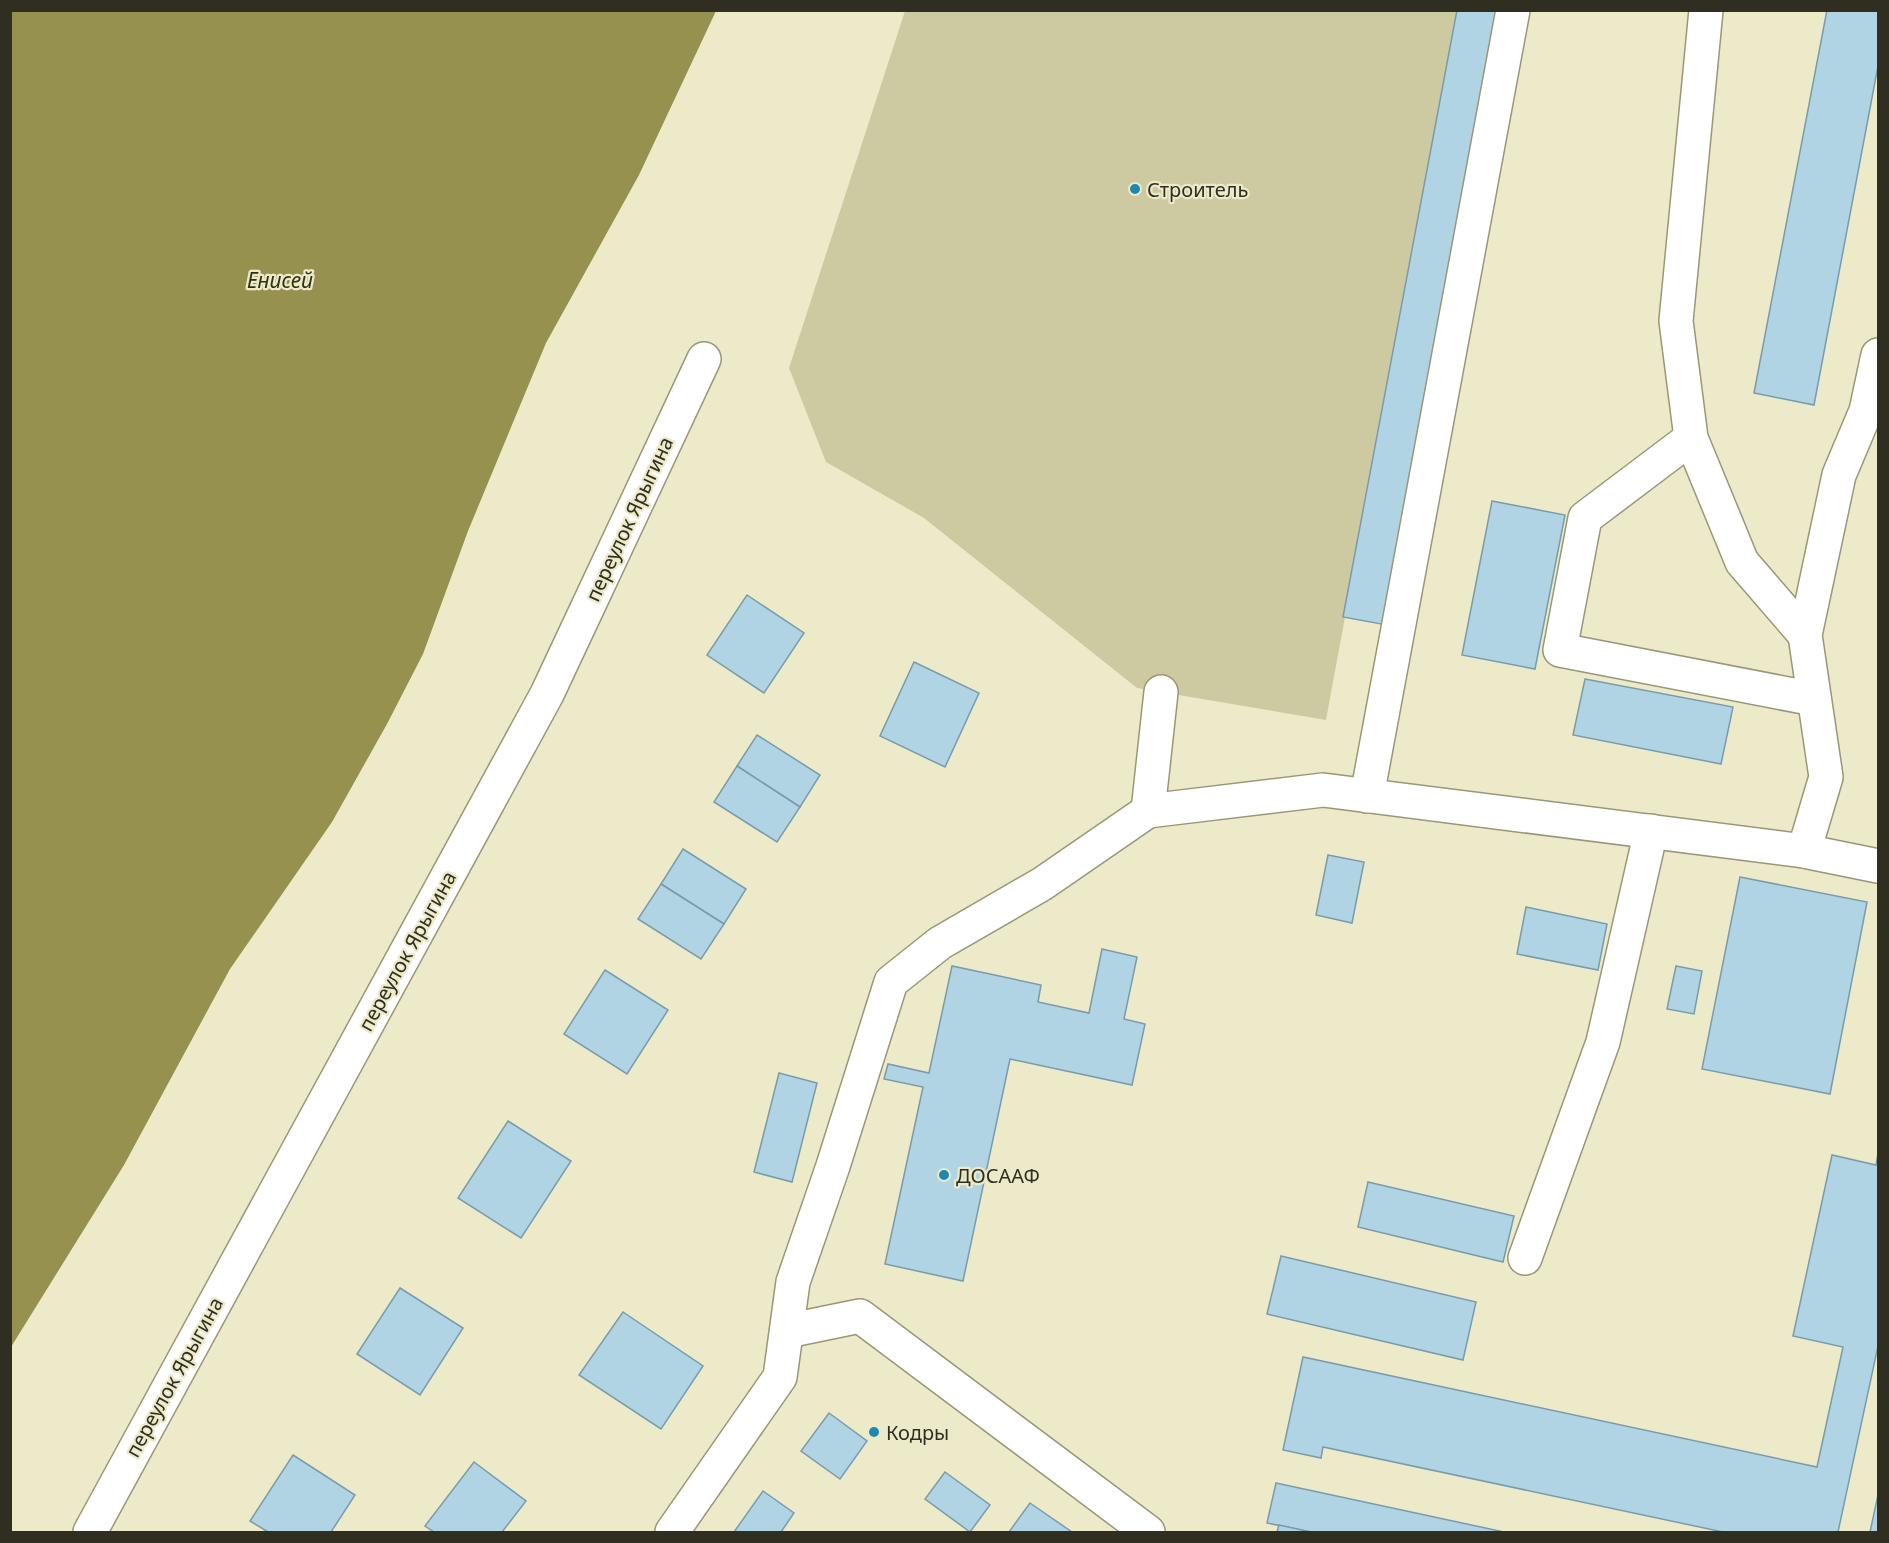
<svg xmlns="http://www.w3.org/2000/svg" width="1889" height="1543" viewBox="0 0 1889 1543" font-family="'Noto Sans',sans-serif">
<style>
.green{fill:#cdcaa1}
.water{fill:#96914f}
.building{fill:#b1d4e4;stroke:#799bab;stroke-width:1.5}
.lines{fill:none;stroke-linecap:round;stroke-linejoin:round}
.minor-casing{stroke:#999778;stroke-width:36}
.minor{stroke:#fff;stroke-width:33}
.poi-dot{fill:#1e89b0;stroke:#eceac9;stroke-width:2}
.labels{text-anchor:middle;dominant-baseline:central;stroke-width:4.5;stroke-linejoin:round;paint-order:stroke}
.poi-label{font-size:20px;fill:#2f2e21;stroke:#eceac9;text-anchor:start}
.street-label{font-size:20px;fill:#2f2e21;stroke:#eceac9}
.water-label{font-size:21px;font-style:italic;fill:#323012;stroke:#eceac9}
</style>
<rect width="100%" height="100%" fill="#eceac9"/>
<!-- green -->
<polygon class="green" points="905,11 1457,11 1326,720 1137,688 924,518 826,462 789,368"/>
<!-- water -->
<polygon class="water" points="11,10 716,11 639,175 546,343 468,531 423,654 387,724 332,822 230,969 124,1165 11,1347"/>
<!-- building -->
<g class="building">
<polygon points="1457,10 1508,10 1392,626 1343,617"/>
<polygon points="1827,10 1878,10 1878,66 1814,405 1754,393"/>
<polygon points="1492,501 1565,515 1535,669 1462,655"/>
<polygon points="747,595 804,633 764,693 707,655"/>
<polygon points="914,662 979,693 945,767 880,736"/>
<polygon points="1585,679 1733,707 1721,764 1573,735"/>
<polygon points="757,735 820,775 800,807 737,766"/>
<polygon points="737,766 800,807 777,842 714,802"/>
<polygon points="683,849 746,889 724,924 661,884"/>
<polygon points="1328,855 1364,862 1352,923 1316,915"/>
<polygon points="1740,877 1867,902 1830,1094 1702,1069"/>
<polygon points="661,884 724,924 701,959 638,919"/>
<polygon points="1526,907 1607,924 1598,970 1517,954"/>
<polygon points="1102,949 1137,957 1124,1019 1145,1024 1132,1085 1010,1059 963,1281 885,1264 923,1087 884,1079 888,1064 929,1073 952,966 1041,985 1038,1002 1089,1013"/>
<polygon points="1676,966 1702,971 1694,1014 1667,1009"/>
<polygon points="605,970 668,1010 627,1074 564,1034"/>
<polygon points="779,1073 817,1083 792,1182 754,1172"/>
<polygon points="508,1121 571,1161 521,1238 458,1198"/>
<polygon points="1878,1153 1878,1346 1838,1532 1723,1532 1323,1447 1321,1458 1283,1450 1303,1357 1817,1467 1843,1347 1793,1336 1832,1155 1876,1165"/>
<polygon points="1368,1182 1514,1216 1503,1262 1358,1227"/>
<polygon points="1281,1256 1476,1302 1463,1360 1267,1314"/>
<polygon points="400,1288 463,1328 420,1395 357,1354"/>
<polygon points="623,1312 703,1366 661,1429 579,1375"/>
<polygon points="829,1413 867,1441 840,1479 801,1451"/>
<polygon points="293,1455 355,1495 331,1532 268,1532 250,1521"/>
<polygon points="474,1462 526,1501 502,1532 434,1532 425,1526"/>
<polygon points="945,1472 990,1505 970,1532 925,1499"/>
<polygon points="1276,1483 1504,1532 1311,1532 1267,1523"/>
<polygon points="763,1491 794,1513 781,1532 734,1532"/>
<polygon points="1878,1495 1878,1532 1870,1532"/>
<polygon points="1030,1503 1072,1532 1009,1532"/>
<polygon points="1279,1525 1311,1532 1277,1532"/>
</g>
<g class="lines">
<defs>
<g id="minor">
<polyline points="1706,10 1676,321 1691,438 1742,562 1805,635"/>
<polyline points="1691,438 1585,518 1560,650 1814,699"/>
<polyline points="1367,796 1513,10"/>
<polyline points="1148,811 1161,692"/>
<polyline points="1804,851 1826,777 1805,635 1839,475 1866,411 1878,355"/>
<polyline points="1525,1258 1603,1042 1651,831"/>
<polyline points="787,1331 860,1316 1148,1532"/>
<polyline points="90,1532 547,694 704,359"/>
<polyline points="672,1532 780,1377 793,1282 833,1166 891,982 940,943 1042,884 1148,811 1323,790 1804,851 1878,866"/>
</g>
</defs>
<!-- minor casing -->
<use href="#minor" class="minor-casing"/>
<!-- minor -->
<use href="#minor" class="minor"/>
</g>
<!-- markers -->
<g class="poi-dot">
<circle cx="1135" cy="189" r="6"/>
<circle cx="944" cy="1175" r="6"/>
<circle cx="874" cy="1432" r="6"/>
</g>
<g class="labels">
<!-- poi labels -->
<g class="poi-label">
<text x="1147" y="189">Строитель</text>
<text x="956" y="1175">ДОСААФ</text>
<text x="886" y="1432">Кодры</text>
</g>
<!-- street labels -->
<g class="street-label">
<text transform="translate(629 519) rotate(-65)">переулок Ярыгина</text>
<text transform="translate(407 951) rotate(-61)">переулок Ярыгина</text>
<text transform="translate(174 1377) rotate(-61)">переулок Ярыгина</text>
</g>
<!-- water labels -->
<g class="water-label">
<text x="280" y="280">Енисей</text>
</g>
</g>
<!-- border -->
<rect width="1889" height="1543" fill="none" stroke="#2f2e21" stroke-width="24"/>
</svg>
